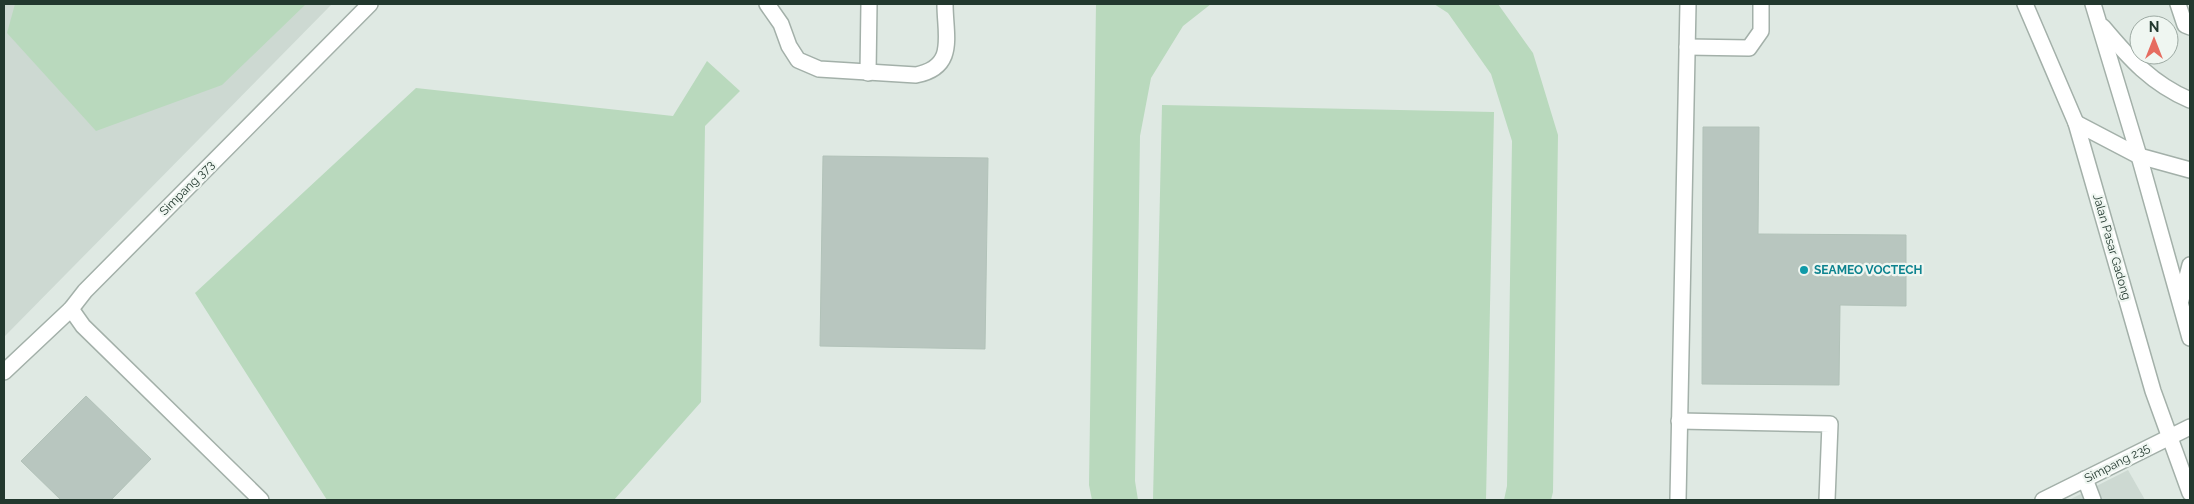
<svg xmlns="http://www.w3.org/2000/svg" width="2194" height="504" viewBox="0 0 2194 504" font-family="Raleway,sans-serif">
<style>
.built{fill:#cdd9d2}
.green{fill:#b9d9bd}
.building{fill:#b8c6bf;stroke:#b2c2b9}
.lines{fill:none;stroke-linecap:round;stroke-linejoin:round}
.minor-casing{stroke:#a3b0a9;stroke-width:18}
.minor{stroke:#fff;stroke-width:15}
.culture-dot{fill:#0f9aa8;stroke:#eff6f1;stroke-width:2}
.labels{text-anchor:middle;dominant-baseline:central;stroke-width:4.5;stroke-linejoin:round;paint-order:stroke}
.street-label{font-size:12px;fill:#22382e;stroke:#eff6f1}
.culture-label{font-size:12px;font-weight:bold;fill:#0d838f;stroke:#eff6f1;text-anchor:start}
</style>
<rect width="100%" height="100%" fill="#dfe9e3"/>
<!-- built -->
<g class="built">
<polygon points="4,4 332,4 4,337"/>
<polygon points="2128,470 2145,500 2069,500"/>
</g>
<!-- green -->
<g class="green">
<polygon points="15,4 306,4 222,85 96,131 7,33"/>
<polygon points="1096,4 1211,4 1183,26 1151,78 1140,136 1135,481 1138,500 1092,500 1089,485"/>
<polygon points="1434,4 1498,4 1533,53 1558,135 1553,492 1551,500 1504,500 1507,486 1512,141 1491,74 1448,13"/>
<polygon points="707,61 740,91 705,126 701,402 614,500 327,500 195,293 416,88 673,116"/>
<polygon points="1162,105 1494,112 1486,500 1153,500"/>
</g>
<!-- building -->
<g class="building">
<polygon points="1703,127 1759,127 1758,234 1906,235 1906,306 1840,305 1839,385 1702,384"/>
<polygon points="823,156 988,158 985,349 820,346"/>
<polygon points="86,396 151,459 111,500 61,500 21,461"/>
</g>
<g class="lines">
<defs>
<g id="minor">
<path d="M767,4L781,24L789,46L798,60L819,69L916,75C957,67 945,36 945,4"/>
<polyline points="2025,4 2076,123 2153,391 2190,493"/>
<polyline points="2093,4 2139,156 2190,338"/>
<polyline points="2178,4 2185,25 2190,27"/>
<path d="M2103,27C2129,58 2152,84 2190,100"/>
<polyline points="1687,47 1749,48 1761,31 1761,4"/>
<polyline points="868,73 869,4"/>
<polyline points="2076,123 2139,156 2190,170"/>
<polyline points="2181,300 2190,265"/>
<polyline points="71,309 83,326 261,500"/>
<polyline points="4,372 71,309 85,291 370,4"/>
<polyline points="1679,421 1830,424 1827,500"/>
<polyline points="2085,479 2093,500"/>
<polyline points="1678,500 1688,4"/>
<polyline points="2043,500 2190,427"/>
</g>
</defs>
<!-- minor casing -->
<use href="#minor" class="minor-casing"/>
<!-- minor -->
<use href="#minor" class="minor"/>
</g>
<!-- markers -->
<circle class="culture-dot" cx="1804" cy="270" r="5"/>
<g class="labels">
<!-- street labels -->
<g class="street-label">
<text transform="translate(187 188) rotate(-45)">Simpang 373</text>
<text transform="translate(2112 247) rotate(74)">Jalan Pasar Gadong</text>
<text transform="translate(2117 463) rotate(-27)">Simpang 235</text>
</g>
<!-- culture labels -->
<g class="culture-label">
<text x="1814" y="270">SEAMEO VOCTECH</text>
</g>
</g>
<!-- border -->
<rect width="2194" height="504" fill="none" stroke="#22382e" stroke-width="10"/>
<!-- north arrow -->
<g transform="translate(2154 40)"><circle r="24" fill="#eff6f1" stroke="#9daaa3"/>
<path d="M0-4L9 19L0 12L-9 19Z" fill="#e66c60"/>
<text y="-8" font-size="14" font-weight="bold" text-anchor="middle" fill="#22382e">N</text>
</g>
</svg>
